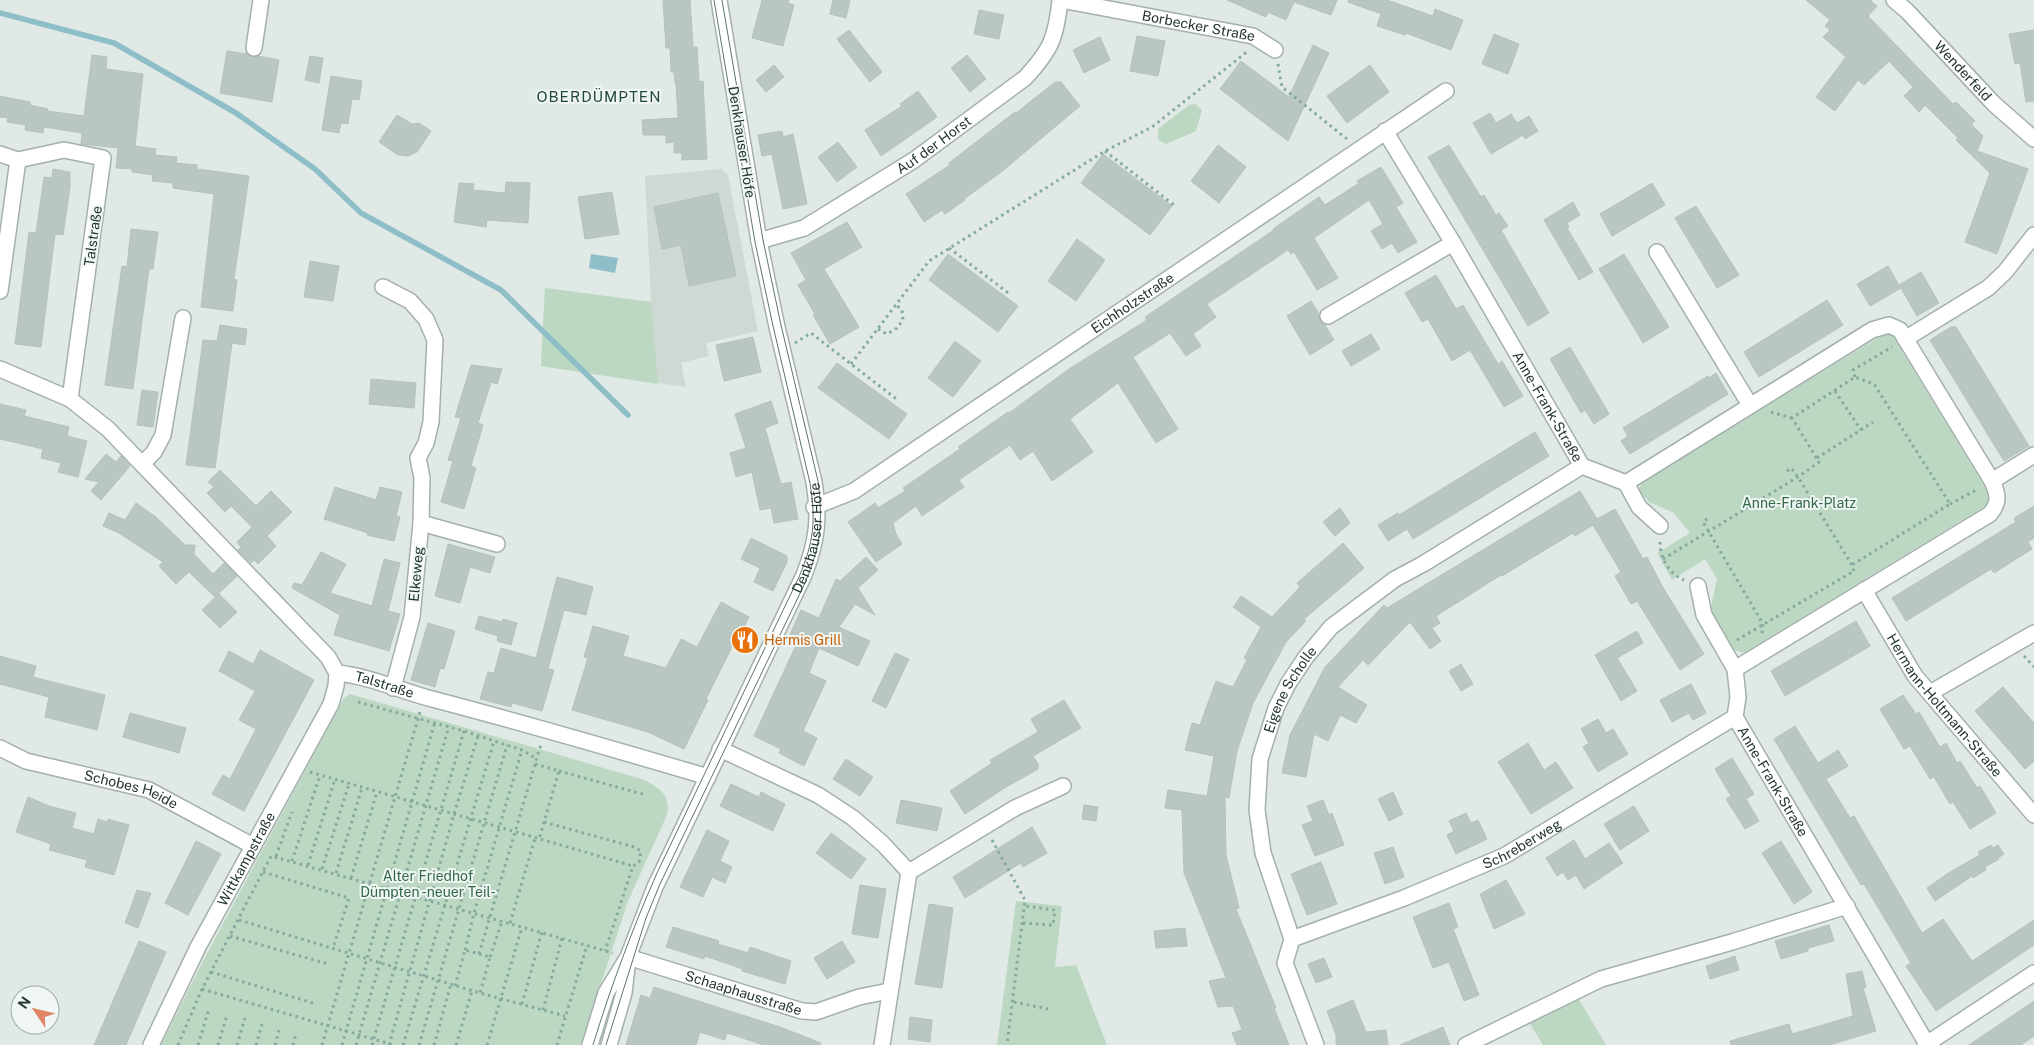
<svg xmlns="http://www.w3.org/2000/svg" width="2034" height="1045" viewBox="0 0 2034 1045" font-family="'Public Sans',sans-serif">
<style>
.built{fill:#cfd9d4}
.green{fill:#bcd8c3}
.water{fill:#8ebfc8}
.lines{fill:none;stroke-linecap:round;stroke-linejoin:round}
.stream{stroke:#8ebfc8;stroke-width:5.5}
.building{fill:#b9c6c1;stroke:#b4c2bc}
.minor-casing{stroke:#a4b0ac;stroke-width:18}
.path{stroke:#84a99e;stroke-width:3;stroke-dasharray:2.5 4;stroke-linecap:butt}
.minor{stroke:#fff;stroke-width:15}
.tram{stroke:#5d736d;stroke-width:1}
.labels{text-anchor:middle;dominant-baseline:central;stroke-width:4;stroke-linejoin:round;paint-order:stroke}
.street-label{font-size:14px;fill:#233732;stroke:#f0f6f3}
.park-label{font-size:14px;fill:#326948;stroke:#f0f6f3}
.food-label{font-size:14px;fill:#c56008;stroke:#f0f6f3;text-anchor:start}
.neighbourhood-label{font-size:15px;letter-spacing:1px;fill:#22473e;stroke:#f0f6f3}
</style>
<rect width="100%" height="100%" fill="#e0e9e5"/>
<!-- built -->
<polygon class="built" points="722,169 728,175 758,331 706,343 709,356 681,363 686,387 541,366 545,288 651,302 645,176"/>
<!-- green -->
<g class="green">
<polygon points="1195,104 1202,110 1196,131 1166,144 1158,140 1158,129 1189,105"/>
<polygon points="545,288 651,302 658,384 541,366"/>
<polygon points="1886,333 1893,336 1989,494 1990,503 1744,653 1734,650 1710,611 1717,579 1705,559 1672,580 1657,553 1690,533 1674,513 1649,502 1638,490 1644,480"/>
<path d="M350,694L645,780C661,789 671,796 667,815L628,901L581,1045H161L204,959L344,698Z"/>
<polygon points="1016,901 1062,906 1055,967 1076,965 1107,1045 997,1045"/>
<polygon points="1577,996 1606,1045 1543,1045 1529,1022"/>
</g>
<!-- water -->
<polygon class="water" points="591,254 618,258 615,273 589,268"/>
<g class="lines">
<!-- stream -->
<polyline class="stream" points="0,13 114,43 236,113 315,169 361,213 501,290 628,415"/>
</g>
<!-- building -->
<g class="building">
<polygon points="663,0 690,0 693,47 697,47 699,82 703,81 707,159 682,160 682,153 674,153 674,142 666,143 666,135 643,135 642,120 678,118 676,83 675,83 674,72 671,72 670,48 666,48"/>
<polygon points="762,0 789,0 788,3 794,5 783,46 752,38"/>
<polygon points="833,0 850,0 846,18 830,14"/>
<polygon points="1227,0 1337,0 1331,15 1294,2 1286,20 1268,12 1266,17"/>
<polygon points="1348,0 1387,0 1433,16 1435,9 1463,20 1451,50 1406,33 1405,35 1377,26 1381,14 1348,2"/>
<polygon points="1806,0 1870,0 1877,6 1868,16 1953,104 1956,102 1975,121 1971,124 1983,136 1977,151 2028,169 1997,254 1965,242 1990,173 1956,140 1958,138 1925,105 1919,112 1904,96 1913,87 1889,61 1864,85 1858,80 1835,111 1816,97 1846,57 1823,37 1830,30 1825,26 1830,20"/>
<polygon points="979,10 1004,15 999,39 974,34"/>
<polygon points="849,30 882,72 870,82 837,39"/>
<polygon points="2034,30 2034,101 2026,102 2020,63 2015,64 2009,34"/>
<polygon points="1494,34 1519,44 1508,74 1482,64"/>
<polygon points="1137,36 1165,41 1158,76 1130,71"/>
<polygon points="1100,37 1110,60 1084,73 1073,50"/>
<polygon points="1313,45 1329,53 1288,141 1220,89 1241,61 1289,97"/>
<polygon points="227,51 247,54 252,57 258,56 279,60 272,102 220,93"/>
<polygon points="92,55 107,57 106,69 143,74 135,146 156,149 155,155 177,157 176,163 197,165 197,169 249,176 234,279 237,280 233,311 201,307 214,194 173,188 173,183 152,181 153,175 132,172 132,169 116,168 118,148 81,144 82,133 44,127 43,133 25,130 26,125 7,122 8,118 0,117 0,96 30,102 30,105 48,109 47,111 84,116"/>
<polygon points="967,55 986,79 970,92 951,68"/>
<polygon points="310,56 323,58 319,83 305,80"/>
<polygon points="774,65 784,77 766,92 756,80"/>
<polygon points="1370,65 1389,92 1347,123 1327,96"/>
<polygon points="331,76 362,81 359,100 352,99 348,124 341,123 339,133 322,130"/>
<polygon points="1055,82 1061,82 1080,106 1000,173 964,199 965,200 945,214 942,210 924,222 906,194 950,165 949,163 1015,112 1016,113"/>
<polygon points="918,91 937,117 881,156 865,130 902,106 900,104"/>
<polygon points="1490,113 1496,123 1511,114 1517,123 1529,116 1538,131 1525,139 1523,135 1491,154 1473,123"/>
<polygon points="397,115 412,124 419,123 431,131 417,152 408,156 398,155 379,142"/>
<polygon points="782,131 783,137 793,134 807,204 783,209 772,154 762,156 758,135"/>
<polygon points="838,142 857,167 837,182 818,157"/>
<polygon points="1218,145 1246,167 1219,203 1191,181"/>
<polygon points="1449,145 1481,197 1484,195 1496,215 1499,213 1508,226 1501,230 1549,313 1528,326 1428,157"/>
<polygon points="1103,154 1172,206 1150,235 1081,183"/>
<polygon points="1381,167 1403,203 1396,207 1417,242 1398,253 1392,243 1382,249 1371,231 1383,224 1369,200 1314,238 1338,278 1317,290 1294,252 1291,254 1288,250 1207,304 1216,317 1193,334 1201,346 1186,356 1170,333 1133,357 1178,429 1156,443 1118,383 1070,419 1093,452 1052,481 1033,451 1020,460 1010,445 959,480 964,487 922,516 916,506 893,523 896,534 902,544 876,562 848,522 875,503 878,508 905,491 903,488 960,449 958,447 1008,412 1009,413 1069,369 1147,320 1145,317 1274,230 1273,229 1319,197 1325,205 1359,183 1357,181"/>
<polygon points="53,169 70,172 70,187 63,235 55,234 41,347 15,344 29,232 36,233 44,177 52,178"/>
<polygon points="506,182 530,183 528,223 487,220 486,227 454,222 459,183 474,184 473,190 505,193"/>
<polygon points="1652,183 1665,205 1612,236 1600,214"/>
<polygon points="612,192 619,234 585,239 578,197"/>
<polygon points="718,193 736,276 689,286 681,245 662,249 654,207"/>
<polygon points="1573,202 1580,215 1567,223 1569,227 1567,228 1593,272 1579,280 1544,220"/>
<polygon points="1696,206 1739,275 1717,288 1675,218"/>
<polygon points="847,222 862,247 824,269 859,327 830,344 813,315 815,314 798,285 806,280 791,253"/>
<polygon points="131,229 158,232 153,269 149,269 133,389 105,385 122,266 127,267"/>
<polygon points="1077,239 1105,260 1076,301 1048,281"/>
<polygon points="948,254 1018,306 998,332 929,280"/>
<polygon points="1624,254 1669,327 1643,343 1599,269"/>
<polygon points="310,261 339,266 333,301 304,297"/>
<polygon points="1888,266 1899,285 1921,272 1939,303 1917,316 1901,288 1870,306 1857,284"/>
<polygon points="1436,275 1456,309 1463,305 1498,364 1502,361 1523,396 1504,407 1470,350 1452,361 1428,319 1422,322 1405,293"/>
<polygon points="1827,300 1843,325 1759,377 1744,352"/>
<polygon points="1311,301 1319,314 1320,321 1325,325 1334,340 1310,355 1287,316"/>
<polygon points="220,325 247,329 245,345 232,343 215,468 186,465 203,340 217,341"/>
<polygon points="1951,327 1956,327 2029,446 2004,461 1930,340"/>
<polygon points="1371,334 1380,349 1351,366 1342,351"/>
<polygon points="753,337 761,372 724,381 716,345"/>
<polygon points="955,341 981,361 953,397 928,378"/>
<polygon points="1570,347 1609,414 1594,424 1585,410 1581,413 1550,359"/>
<polygon points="837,363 907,414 889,439 818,388"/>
<polygon points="471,365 502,369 497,384 491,382 478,423 483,425 471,466 476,468 464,509 441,502 453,461 448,460 461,418 455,417"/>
<polygon points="1716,373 1728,394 1630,454 1621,441 1628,436 1623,428 1708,376 1709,378"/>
<polygon points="371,379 416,383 414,408 369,404"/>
<polygon points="142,390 158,392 153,427 137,425"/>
<polygon points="771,401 778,423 765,428 781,484 791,482 798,519 774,523 771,508 760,510 752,472 736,477 730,453 746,448 735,414"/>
<polygon points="0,404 26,410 24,416 69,427 67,436 87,441 78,477 58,472 61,463 41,458 43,449 0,439"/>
<polygon points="1535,432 1549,456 1413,539 1407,529 1388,541 1378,525 1398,513 1399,515"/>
<polygon points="106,454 116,462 121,456 130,466 101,500 91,491 99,482 85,479"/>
<polygon points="220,470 256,506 271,491 292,512 267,536 276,546 258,564 254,560 251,563 238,550 241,547 237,542 252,527 231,506 225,512 207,493 214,487 208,482"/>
<polygon points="335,487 376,500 380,487 402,492 396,516 400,517 394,541 367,535 368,533 324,519"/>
<polygon points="1580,491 1597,519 1615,509 1643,559 1647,557 1662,586 1704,654 1680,670 1637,601 1631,604 1615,576 1621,572 1593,525 1575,536 1573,533 1502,576 1501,575 1436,616 1440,623 1432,628 1441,641 1430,649 1410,622 1368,665 1363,660 1338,687 1367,705 1356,723 1340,715 1328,741 1314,734 1306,777 1282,773 1290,735 1325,667 1384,605 1387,608"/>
<polygon points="136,503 156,517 185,545 195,545 194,554 213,574 224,563 237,576 215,597 189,572 176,584 159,566 163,562 119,533 103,526 109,513 125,520"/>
<polygon points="2034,506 2034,538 2028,542 2032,549 1994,573 1991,569 1906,621 1892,598 2016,522 2014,518"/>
<polygon points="1340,508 1350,523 1335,536 1323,522"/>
<polygon points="751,538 787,556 787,562 773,591 754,582 760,568 741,559"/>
<polygon points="1343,543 1364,568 1304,619 1306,621 1286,642 1253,703 1237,751 1229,798 1225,797 1226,855 1239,908 1236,909 1270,993 1276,1008 1274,1008 1289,1045 1237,1045 1232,1033 1242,1030 1233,1006 1218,1007 1209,981 1226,978 1184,873 1182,810 1165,808 1168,790 1207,796 1214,756 1185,750 1192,723 1200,725 1216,681 1233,687 1247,660 1244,658 1261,627 1233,607 1241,596 1272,617 1300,587 1297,583"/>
<polygon points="448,544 495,557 490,573 470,567 460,603 435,596"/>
<polygon points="321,552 346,564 330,593 372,606 384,559 400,563 388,611 400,614 389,651 334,635 340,615 292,588 294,583 302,585"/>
<polygon points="866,557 878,570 858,588 875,615 855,604 839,627 870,641 858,666 819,648 809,673 826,681 803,731 817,738 804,766 779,753 781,749 754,736 798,641 789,637 801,610 819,618 836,579 840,581"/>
<polygon points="557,577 593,587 586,615 564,610 548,669 554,670 542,711 512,703 511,707 480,699 488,672 494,673 501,648 536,658"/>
<polygon points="219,594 237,612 220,628 202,610"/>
<polygon points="721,602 749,617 736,642 735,641 706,699 708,700 684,749 648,732 572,710 588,658 584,657 593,626 629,636 623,656 666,668 681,639 697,647"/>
<polygon points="479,616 502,622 503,619 517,623 511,645 497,641 498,636 475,629"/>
<polygon points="1856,621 1870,646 1785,696 1771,671"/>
<polygon points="428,623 455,631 444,669 440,668 435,687 411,680"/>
<polygon points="1637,631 1643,643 1617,658 1637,691 1621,701 1595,655"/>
<polygon points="260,650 314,680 244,811 212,794 223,775 230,779 256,729 239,720 255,691 219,671 229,651 253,664"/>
<polygon points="895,653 909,659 886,708 872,701"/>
<polygon points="0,656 36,666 33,677 105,695 97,730 45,717 49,697 0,684"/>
<polygon points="1461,664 1473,684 1461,691 1449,671"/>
<polygon points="1691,684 1706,713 1693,720 1689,713 1672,722 1660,700"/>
<polygon points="2003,687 2034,723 2034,761 2025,769 1975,711"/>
<polygon points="1903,695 1916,714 1919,712 1940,747 1946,743 1957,763 1960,761 1977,788 1980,786 1996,813 1970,829 1953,802 1950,804 1934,777 1930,779 1910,746 1904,749 1880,709"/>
<polygon points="1064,700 1081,728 1033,756 1038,764 1038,769 1006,787 965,814 950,791 992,763 990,760 1038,732 1031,719"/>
<polygon points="130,713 186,728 179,753 123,737"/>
<polygon points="1598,719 1606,733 1613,729 1628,754 1598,772 1583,747 1589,743 1581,729"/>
<polygon points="1795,726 1818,763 1838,750 1848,766 1826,779 1850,818 1854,816 1922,933 1943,919 1972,961 2034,920 2034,945 1936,1011 1906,966 1911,963 1864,884 1861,885 1774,739"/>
<polygon points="1528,743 1544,770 1556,762 1573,788 1531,814 1498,762"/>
<polygon points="1732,758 1754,794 1746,799 1759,821 1745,829 1726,799 1731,796 1715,769"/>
<polygon points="846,759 873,777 860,796 833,779"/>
<polygon points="731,784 759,797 761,792 785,804 773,831 720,806"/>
<polygon points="1393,792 1403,814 1389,821 1378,799"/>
<polygon points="28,797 49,806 76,813 72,828 94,834 98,819 107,822 108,819 129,825 114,875 85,867 87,860 49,850 51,844 16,832"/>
<polygon points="901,800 942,808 937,831 896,823"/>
<polygon points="1323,800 1329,815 1332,813 1344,845 1315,856 1302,825 1313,821 1307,806"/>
<polygon points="1084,805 1098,807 1096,821 1082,819"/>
<polygon points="1634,806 1649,831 1620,850 1604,824"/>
<polygon points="1466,813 1471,823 1478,820 1487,839 1456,854 1447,835 1454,831 1449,821"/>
<polygon points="1032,827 1047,853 1023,867 1021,863 965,898 953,877"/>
<polygon points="707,830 729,841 720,861 732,867 725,883 712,877 703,897 680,887"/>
<polygon points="831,833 866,859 851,879 816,853"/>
<polygon points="1574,840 1585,859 1609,843 1623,863 1584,889 1576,875 1568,880 1563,872 1557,876 1546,858"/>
<polygon points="196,841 221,854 188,915 165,903"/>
<polygon points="1781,841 1812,892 1794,904 1762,853"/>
<polygon points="1991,845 1993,848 1998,845 2004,854 1998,858 1999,859 1985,867 1986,870 1973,878 1972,876 1935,901 1927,888 1950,872 1980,855 1978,852"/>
<polygon points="1393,847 1404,877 1385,884 1374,853"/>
<polygon points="1321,862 1337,904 1307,915 1291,874"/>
<polygon points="1506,880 1525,914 1494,929 1480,894"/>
<polygon points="860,885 886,889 878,938 852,934"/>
<polygon points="137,890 151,893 138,928 125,923"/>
<polygon points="1449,903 1458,927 1453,929 1479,995 1464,1001 1449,962 1433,968 1413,917"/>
<polygon points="929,904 953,908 942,988 915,984"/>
<polygon points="1829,925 1834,941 1808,948 1808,951 1781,959 1775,941"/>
<polygon points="673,927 719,941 718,944 748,953 750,947 791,961 785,984 742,971 743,969 705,956 704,959 666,947"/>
<polygon points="1185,928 1187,946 1156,948 1154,931"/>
<polygon points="139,941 166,952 126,1045 94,1045"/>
<polygon points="842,941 855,962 827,979 814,958"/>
<polygon points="1735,956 1739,970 1710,979 1706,966"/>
<polygon points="1324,958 1332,977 1316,983 1308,964"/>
<polygon points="1862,971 1866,987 1863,988 1876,1031 1829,1045 1731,1045 1730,1041 1789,1024 1792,1034 1853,1016 1846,974"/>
<polygon points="654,987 780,1027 821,1043 820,1045 764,1045 727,1033 725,1040 700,1032 696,1045 626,1045 641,995 650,998"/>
<polygon points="1353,1000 1366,1032 1386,1030 1388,1045 1336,1045 1336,1035 1327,1011"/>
<polygon points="2034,1001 2034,1036 2021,1045 1969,1045"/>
<polygon points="910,1017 932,1020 930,1042 908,1039"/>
<polygon points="1443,1027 1450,1045 1400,1045"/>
</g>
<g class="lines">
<defs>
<g id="minor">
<path id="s1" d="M1061,0L1253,36L1275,50"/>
<path id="s2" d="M1894,0L1907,11L1994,104L2034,139"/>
<polyline points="254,48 261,0"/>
<path id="s3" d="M1385,131L1453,243L1582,466L1626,483L1639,507L1660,526"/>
<polyline points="0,154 18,160 0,291"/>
<polyline points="18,160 64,150 103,158 70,399"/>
<path id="s4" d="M759,241L804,228L914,160L1025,78C1051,50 1056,38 1060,0"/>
<polyline points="1657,252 1750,405"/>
<polyline points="383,287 410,301 426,319 435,340 431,422 426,443 418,458 422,478 421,523 412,617 393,688"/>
<polyline points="1328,316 1453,243"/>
<polyline points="1905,339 1988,288 2005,272 2034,235"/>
<polyline points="0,369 70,399 108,429 328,657 337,673"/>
<polyline points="143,463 154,452 163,435 183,318"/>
<polyline points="1992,481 2034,455"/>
<path d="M1626,483L1872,330L1889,325L1900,330L1992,481C1998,494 2000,502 1990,514L1735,669"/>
<path id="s5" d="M814,507L854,491L1446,91"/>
<polyline points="421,523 497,544"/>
<path id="s6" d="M1698,586L1704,615L1735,669L1738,697L1735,717L1927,1044"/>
<path id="s7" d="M1864,590L1915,676L2034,815"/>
<path id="s8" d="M337,673C370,676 403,692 436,700C527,724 617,750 708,777"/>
<polyline points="1930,693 2034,633"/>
<path id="s9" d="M0,748L26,761L149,790L253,846"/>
<polyline points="720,749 818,795 853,818 883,844 909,872"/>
<path id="s10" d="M1292,939L1404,898L1504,856L1735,717"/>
<path id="s11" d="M628,957L802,1011L816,1012L859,997L889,991"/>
<path id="s12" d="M151,1045L198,947L331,704L336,686L337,673"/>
<path id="s13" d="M590,1045L606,993L628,957L655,887L804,575C817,542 820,518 814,482L777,327L759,241L719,0"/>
<polyline points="609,1045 624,993 628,958"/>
<polyline points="882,1045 909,872 1015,808 1063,786"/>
<path id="s14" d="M1316,1045L1285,963L1292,939L1263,853L1257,810L1260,759L1276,708L1288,684L1306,657L1331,627L1395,579L1423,564L1582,466"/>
<polyline points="1466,1045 1601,979 1732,942 1847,906"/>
<polyline points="1925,1045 2034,973"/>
</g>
</defs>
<!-- minor casing -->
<use href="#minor" class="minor-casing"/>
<!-- path -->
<g class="path">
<polyline points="1278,64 1282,87 1347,139"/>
<polyline points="1105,151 1174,205"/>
<polyline points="949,248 1011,295"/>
<polyline points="878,329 887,334 897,328 903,320 902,310 896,305"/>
<polyline points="795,343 811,333 899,401"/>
<polyline points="851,364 929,261 1105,151 1152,127 1248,51"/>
<polyline points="1855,377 1853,370 1892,347"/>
<polyline points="1835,391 1861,430"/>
<polyline points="1771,412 1792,418"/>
<polyline points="1817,458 1873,422"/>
<polyline points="1787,471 1791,468 1798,477 1852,565 1854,572"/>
<polyline points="1950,504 1978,489"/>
<polyline points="1707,519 1703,522 1763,624 1762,634"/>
<path d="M1660,542C1660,558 1669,574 1684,580"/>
<polyline points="1663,559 1798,477 1819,462 1792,418 1855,377 1874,384 1950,504 1852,565"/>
<polyline points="1737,640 1854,571"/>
<polyline points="2024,656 2034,667"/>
<polyline points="358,702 464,731 522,750 537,759"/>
<polyline points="535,764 559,771 539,839"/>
<polyline points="559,771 646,795"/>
<polyline points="310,772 633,866"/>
<polyline points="544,822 634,847 641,851 639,862 633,866 605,951"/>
<polyline points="992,840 1025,900 1007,1045"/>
<polyline points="276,856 292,812"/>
<polyline points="292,861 320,775"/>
<polyline points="308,865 335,779"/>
<polyline points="322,869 349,784"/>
<polyline points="263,872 349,898 333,948"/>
<polyline points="336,873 362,788"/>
<polyline points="351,878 377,792"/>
<polyline points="239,920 480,993 565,1016"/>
<polyline points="510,923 535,838"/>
<polyline points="1023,923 1053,925 1055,910 1025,906"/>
<polyline points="230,936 328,964"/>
<polyline points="465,950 474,913 522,750"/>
<polyline points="479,954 490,957 480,993"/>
<polyline points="490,957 502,921"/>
<polyline points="211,972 316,1004"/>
<polyline points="455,986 465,950 479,954 541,744"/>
<polyline points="202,989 394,1045"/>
<polyline points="1014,1002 1048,1009"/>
<polyline points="522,1004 542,932"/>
<polyline points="543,1010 562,938"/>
<polyline points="178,1045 202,989 271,856 613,953"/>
<polyline points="198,1045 209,1009"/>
<polyline points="218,1045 227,1015"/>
<polyline points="237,1045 245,1018"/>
<polyline points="256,1045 262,1024"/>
<polyline points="275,1045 279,1030"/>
<polyline points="293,1045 296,1034"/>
<polyline points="322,1045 420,712"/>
<polyline points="342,1045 435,722"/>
<polyline points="356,1045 449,726"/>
<polyline points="372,1045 464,731"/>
<polyline points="389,1045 454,814 478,736"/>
<polyline points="403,1045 494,741"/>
<polyline points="419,1045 507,745"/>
<polyline points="434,1045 451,984"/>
<polyline points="456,1045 472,991"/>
<polyline points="487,1045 522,927"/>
<polyline points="557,1045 587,945"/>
</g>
<!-- minor -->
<use href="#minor" class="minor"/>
<!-- tram -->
<g class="tram">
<path d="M593,1045C611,986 632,930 657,873L799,577C814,541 816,521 810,483L773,326L755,242L714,0"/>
<path d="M606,1045L646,918L660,884L805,583C821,545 823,522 818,481L781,325L763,240L722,0"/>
</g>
</g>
<!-- icons -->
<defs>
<symbol id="restaurant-disc" viewBox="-11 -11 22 22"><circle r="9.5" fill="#e8710a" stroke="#f0f6f3"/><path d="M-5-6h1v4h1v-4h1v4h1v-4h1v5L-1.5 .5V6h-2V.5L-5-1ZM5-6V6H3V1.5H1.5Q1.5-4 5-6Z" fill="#fff"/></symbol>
</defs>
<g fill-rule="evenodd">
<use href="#restaurant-disc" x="729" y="624" width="32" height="32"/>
</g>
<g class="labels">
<!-- street labels -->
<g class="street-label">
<text stroke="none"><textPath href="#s1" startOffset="140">Borbecker Straße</textPath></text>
<text stroke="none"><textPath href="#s2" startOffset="99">Wenderfeld</textPath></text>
<text transform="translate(742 142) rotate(81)">Denkhauser Höfe</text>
<text stroke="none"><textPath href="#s4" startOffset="201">Auf der Horst</textPath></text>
<text transform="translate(93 236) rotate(-82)">Talstraße</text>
<text stroke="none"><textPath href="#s5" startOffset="379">Eichholzstraße</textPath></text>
<text stroke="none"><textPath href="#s3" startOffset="320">Anne-Frank-Straße</textPath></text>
<text stroke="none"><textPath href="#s13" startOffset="555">Denkhauser Höfe</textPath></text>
<text transform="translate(416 574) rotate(-85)">Elkeweg</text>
<text stroke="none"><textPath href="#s8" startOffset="49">Talstraße</textPath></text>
<text stroke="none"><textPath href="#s14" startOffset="374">Eigene Scholle</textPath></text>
<text stroke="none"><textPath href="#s7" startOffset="141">Hermann-Holtmann-Straße</textPath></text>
<text stroke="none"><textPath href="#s6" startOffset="215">Anne-Frank-Straße</textPath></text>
<text stroke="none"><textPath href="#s9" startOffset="138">Schobes Heide</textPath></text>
<text stroke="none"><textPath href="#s10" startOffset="249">Schreberweg</textPath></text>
<text stroke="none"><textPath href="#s12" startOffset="209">Wittkampstraße</textPath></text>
<text stroke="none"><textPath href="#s11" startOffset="121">Schaaphausstraße</textPath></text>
</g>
<!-- park labels -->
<g class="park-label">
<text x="1799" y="503">Anne-Frank-Platz</text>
<text x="428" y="876">Alter Friedhof<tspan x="428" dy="16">Dümpten -neuer Teil-</tspan></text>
</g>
<!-- food labels -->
<g class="food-label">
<text x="764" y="640">Hermis Grill</text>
</g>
<!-- neighbourhood labels -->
<g class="neighbourhood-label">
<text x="599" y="96">OBERDÜMPTEN</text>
</g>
</g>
<!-- north arrow -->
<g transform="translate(35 1010) rotate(305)"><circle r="24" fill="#f0f6f3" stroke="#9eaaa6"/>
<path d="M0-4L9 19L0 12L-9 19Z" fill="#e18567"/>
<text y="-8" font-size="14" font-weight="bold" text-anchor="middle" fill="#233732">N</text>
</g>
</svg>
